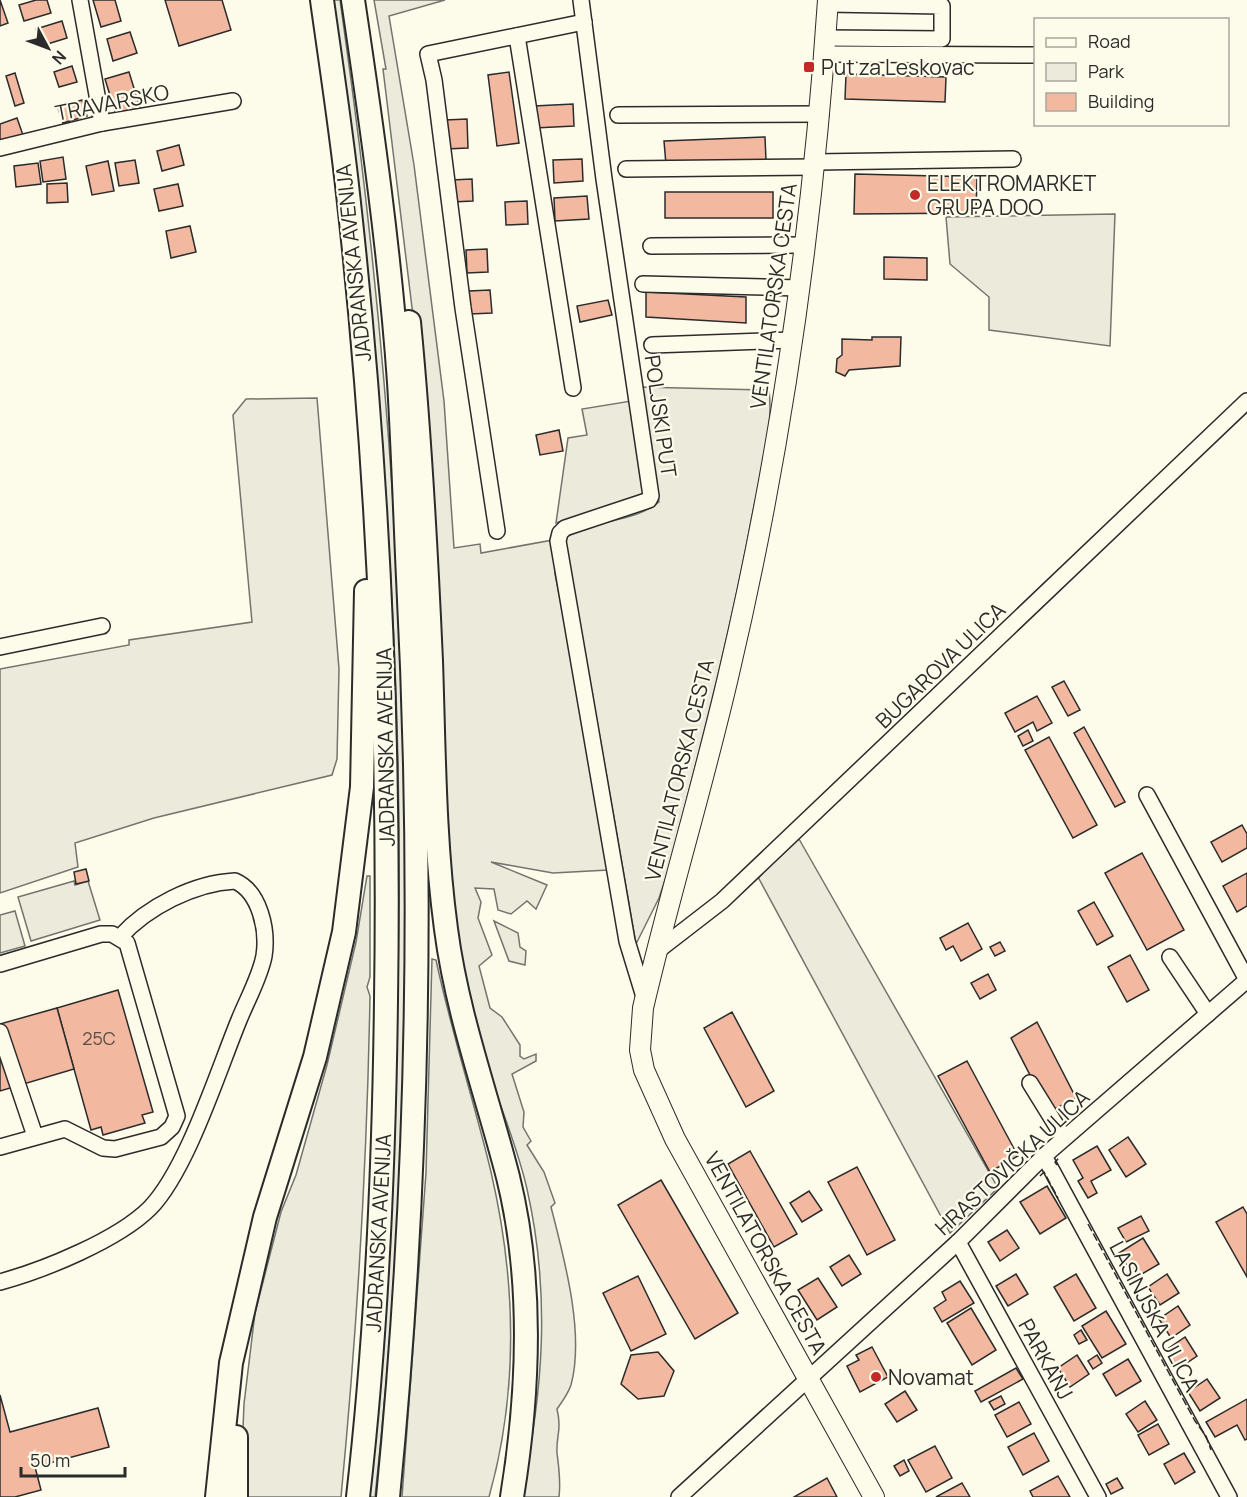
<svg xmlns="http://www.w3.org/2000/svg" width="1247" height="1497" viewBox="0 0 1247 1497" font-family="Manrope,sans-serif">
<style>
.green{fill:#ecebdb;stroke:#74746e;stroke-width:1.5}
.parking{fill:#eceadb;stroke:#74746e;stroke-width:1.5}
.building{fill:#f2b8a0;stroke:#2b2b2b;stroke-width:1.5}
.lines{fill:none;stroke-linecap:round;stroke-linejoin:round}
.minor-casing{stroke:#2b2b2b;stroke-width:18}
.major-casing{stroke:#2b2b2b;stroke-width:22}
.highway-casing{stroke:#2b2b2b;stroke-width:26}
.minor{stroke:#fdfbea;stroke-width:15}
.major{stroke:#fdfbea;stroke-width:20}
.highway{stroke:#fdfbea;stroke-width:22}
.fence{stroke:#2b2b2b;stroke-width:1.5;stroke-dasharray:8 3;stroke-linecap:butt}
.poi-dot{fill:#c62828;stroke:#fdfbea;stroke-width:2}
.labels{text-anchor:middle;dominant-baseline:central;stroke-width:4.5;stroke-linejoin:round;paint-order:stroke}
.number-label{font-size:18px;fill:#5d4e48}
.poi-label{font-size:21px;fill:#2b2b2b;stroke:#fdfbea;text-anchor:start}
.street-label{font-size:21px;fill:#2b2b2b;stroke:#fdfbea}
</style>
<rect width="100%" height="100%" fill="#fdfbea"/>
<!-- green -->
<g class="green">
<path d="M333,0H340L344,29C412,508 427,1015 375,1497H369C381,1296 398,1096 399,894C401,595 374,296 333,0Z"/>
<path d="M374,0H445L389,16L414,165L444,401L454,548L480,544L481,553L553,540L555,574L582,711L608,870L553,873L491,862L547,885L536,909L527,901L511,914L498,910L494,889L475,888L481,902L478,918L492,955L479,966L490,1008L502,1017L520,1045V1056L524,1059L536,1054V1061L512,1074L524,1112L523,1127L531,1141L527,1145L544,1172L555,1203L551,1207C564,1258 585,1333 571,1385C568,1394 562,1402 557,1409C562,1430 556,1436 557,1453C559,1469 561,1481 559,1497H521C543,1393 551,1295 527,1189C515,1136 491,1086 476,1033C467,1001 462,967 455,935L414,324L383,69H386Z"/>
<polygon points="1115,214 1110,346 989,330 989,297 950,264 946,217"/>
<path d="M640,387L769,390C774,431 760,476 752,516C730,635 699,751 669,868L659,898L636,944L565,538C594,519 633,523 659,502Z"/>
<polygon points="317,398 339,669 337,759 332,775 154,818 75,843 78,867 0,893 0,669 129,645 129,640 252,622 233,415 246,399"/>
<polygon points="631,401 646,493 556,523 568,438 587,435 582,409"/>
<polygon points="799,839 998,1188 950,1233 758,877"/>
<path d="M367,876H370V977L367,987L370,996C367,1164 357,1331 341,1497H244L242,1454L244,1404L255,1313L281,1212L296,1175L327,1065L356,942Z"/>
<polygon points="494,921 518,933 520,947 526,951 525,965 509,961"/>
<path d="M432,959L436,960C451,1031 474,1101 491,1172C516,1280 519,1390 489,1497H402L426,1173Z"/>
</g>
<!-- parking -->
<g class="parking">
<polygon points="74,881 75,885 88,881 100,920 31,941 18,897"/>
<polygon points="15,911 25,946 0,953 0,915"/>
</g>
<!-- building -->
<g class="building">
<polygon points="0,0 8,23 0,26"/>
<polygon points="36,0 47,0 51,13 24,21 19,5"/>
<polygon points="93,0 115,0 121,21 101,27"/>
<polygon points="165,0 222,0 231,30 179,46"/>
<polygon points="62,21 67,38 41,46 36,29"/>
<polygon points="130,32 137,53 113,61 107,39"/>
<polygon points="72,66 77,82 59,87 54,72"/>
<polygon points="129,72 141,111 117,118 105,79"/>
<polygon points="509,72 519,143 497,146 488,75"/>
<polygon points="15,73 24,103 15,106 6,76"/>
<polygon points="846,74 946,77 945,102 845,99"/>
<polygon points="82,100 87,116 63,123 58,108"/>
<polygon points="573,104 574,126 535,128 534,106"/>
<polygon points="17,118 24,138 0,146 0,124"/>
<polygon points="467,119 468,148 446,149 445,120"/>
<polygon points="765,137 766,160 666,165 664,141"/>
<polygon points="179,145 184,165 162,171 157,151"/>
<polygon points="63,157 66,179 43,182 40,161"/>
<polygon points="582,159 583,181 554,183 553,160"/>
<polygon points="135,160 139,183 119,186 115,163"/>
<polygon points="108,161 114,191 92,195 86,166"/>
<polygon points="38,163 41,184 16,187 14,166"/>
<polygon points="855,174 977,177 976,213 854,214"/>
<polygon points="472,179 473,201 452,202 451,180"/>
<polygon points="67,183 68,202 47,203 47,184"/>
<polygon points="178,184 183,206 159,211 154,189"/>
<rect x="665" y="192" width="108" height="26"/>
<polygon points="587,196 589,219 555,221 554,198"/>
<polygon points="527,201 528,224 506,225 505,202"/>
<polygon points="190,226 196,252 171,258 166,231"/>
<polygon points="487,249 488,272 467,273 466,250"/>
<polygon points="884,257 927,258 927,280 884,279"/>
<polygon points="490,290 492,313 470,314 469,291"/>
<polygon points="646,292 746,297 746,323 646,317"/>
<polygon points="608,300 612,315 580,322 577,306"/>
<polygon points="872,337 901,337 900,366 849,370 845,376 836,372 837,359 842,355 842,339 872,340"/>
<polygon points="559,430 563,451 540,455 536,435"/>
<polygon points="1064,681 1080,710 1068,716 1052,687"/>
<polygon points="1037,696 1052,723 1037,731 1033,722 1015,732 1005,713"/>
<polygon points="1084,727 1125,802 1115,807 1074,733"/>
<polygon points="1028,730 1033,741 1023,746 1018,736"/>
<polygon points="1049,737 1097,825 1073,838 1025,750"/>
<polygon points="1242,825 1247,834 1247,848 1222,862 1211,842"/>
<polygon points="1142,853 1184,930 1147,950 1105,873"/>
<polygon points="86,869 89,881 76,884 74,872"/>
<polygon points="1247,873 1247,906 1237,912 1223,886"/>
<polygon points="1094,902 1113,936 1097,945 1078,911"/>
<polygon points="968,923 982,949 961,961 953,946 946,950 940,938"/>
<polygon points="1000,942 1005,951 995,956 990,947"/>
<polygon points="1130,955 1149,990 1127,1002 1108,967"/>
<polygon points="988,974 996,990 980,999 971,983"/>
<polygon points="118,990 153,1112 142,1115 145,1123 103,1135 101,1127 91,1130 57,1008"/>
<polygon points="57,1008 74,1069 0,1091 0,1024"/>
<polygon points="732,1012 774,1091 746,1107 704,1028"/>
<polygon points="1037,1022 1076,1098 1049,1112 1011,1038"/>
<polygon points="967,1061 1018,1156 990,1172 938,1076"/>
<polygon points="1128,1137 1146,1164 1126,1177 1109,1150"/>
<polygon points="1097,1146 1111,1170 1091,1181 1097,1193 1088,1198 1078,1181 1083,1178 1073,1160"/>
<polygon points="750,1151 797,1234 774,1247 728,1164"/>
<polygon points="857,1167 895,1240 867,1255 828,1182"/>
<polygon points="661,1180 738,1313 695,1339 618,1205"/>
<polygon points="1047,1186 1066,1218 1040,1234 1020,1202"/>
<polygon points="809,1191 822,1210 802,1222 790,1203"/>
<polygon points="1243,1207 1247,1214 1247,1277 1216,1222"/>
<polygon points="1141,1216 1149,1231 1126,1242 1118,1228"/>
<polygon points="1007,1230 1019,1248 1000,1261 988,1242"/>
<polygon points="1143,1238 1159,1264 1135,1278 1119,1253"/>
<polygon points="849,1255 861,1274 842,1286 830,1267"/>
<polygon points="1016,1274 1028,1294 1008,1306 996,1286"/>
<polygon points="1076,1274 1096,1308 1074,1321 1054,1287"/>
<polygon points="1167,1274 1179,1293 1160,1305 1148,1287"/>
<polygon points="638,1276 666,1334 631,1351 603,1293"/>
<polygon points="818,1278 837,1307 817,1320 798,1290"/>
<polygon points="960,1281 974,1303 942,1322 934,1308 946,1300 942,1292"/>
<polygon points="1178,1306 1190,1325 1171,1338 1159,1319"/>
<polygon points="971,1308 996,1350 972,1365 947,1323"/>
<polygon points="1106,1311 1126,1344 1102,1358 1082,1326"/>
<polygon points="1081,1330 1087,1340 1079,1344 1074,1335"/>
<polygon points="1185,1337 1197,1356 1178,1369 1166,1350"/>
<polygon points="872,1347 888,1377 860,1392 847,1366 859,1360 856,1355"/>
<polygon points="658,1352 674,1371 664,1396 638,1399 621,1384 631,1355"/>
<polygon points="1077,1355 1089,1374 1070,1387 1058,1368"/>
<polygon points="1097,1355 1102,1363 1093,1369 1088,1361"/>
<polygon points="1128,1359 1141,1381 1116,1396 1103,1374"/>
<polygon points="1016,1368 1023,1379 981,1402 975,1391"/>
<polygon points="1207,1379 1220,1398 1200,1411 1188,1392"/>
<polygon points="905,1391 917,1410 897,1422 885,1404"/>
<polygon points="0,1395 10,1432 98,1408 109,1447 35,1467 41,1490 15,1497 0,1497"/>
<polygon points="1001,1396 1005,1404 994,1410 989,1402"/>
<polygon points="1247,1399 1247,1439 1245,1440 1237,1425 1215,1437 1206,1422"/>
<polygon points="1145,1401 1157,1420 1138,1432 1126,1414"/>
<polygon points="1019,1402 1031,1424 1007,1437 995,1415"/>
<polygon points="1158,1424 1169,1444 1149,1455 1138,1435"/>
<polygon points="1034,1433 1049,1461 1023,1475 1008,1447"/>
<polygon points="935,1446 952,1478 926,1492 908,1460"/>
<polygon points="1184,1453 1195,1472 1175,1484 1164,1464"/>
<polygon points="904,1460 909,1471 900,1476 894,1466"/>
<polygon points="1058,1476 1070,1497 1033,1497 1030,1491"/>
<polygon points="827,1478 837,1497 794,1497"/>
<polygon points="1117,1478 1123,1488 1111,1494 1106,1484"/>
<polygon points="962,1483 970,1497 936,1497"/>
</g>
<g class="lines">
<defs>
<g id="minor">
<polyline points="80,0 102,123"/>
<polyline points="581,0 604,179 651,496 649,500 565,528 560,533 558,541 627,941 645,1000"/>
<polyline points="517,36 573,388"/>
<polyline points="826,38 942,39 942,6 828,4"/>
<polyline points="825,54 1036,55"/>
<polyline points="618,115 821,114"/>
<polyline points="0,148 102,123 233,101"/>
<polyline points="816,162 1013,159"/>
<polyline points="626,169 815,167"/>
<polyline points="651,246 806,245"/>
<polyline points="643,284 800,288"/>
<polyline points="652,345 793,340"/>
<polyline points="497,531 463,308 434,80 428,54 584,22"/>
<polyline points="0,647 102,626"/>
<polyline points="656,952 722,901 1247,401"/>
<polyline points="1170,957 1208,1014"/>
<polyline points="0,964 101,934 112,934 127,943 177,1116 172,1127 161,1137 115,1149 103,1148 65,1129 0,1147"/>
<polyline points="0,1032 35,1136"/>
<polyline points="1030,1083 1064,1138"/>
<polyline points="1044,1156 1229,1497"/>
<polyline points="958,1242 1098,1497"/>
<path d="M0,1282C44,1270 118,1240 150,1208C187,1170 218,1071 239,1020C247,1000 260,977 264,956C268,930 260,892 235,881C194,883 147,907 120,937"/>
<polyline points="679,1497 958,1242 1044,1156 1247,980 1147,795"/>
</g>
<path id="major" d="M828,0C813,227 781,452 729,673C703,786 669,896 643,1008L640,1050L644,1070L675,1139L874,1497"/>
<g id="highway">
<path d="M322,0C331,65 341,129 348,194C378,462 390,731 386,1000C384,1166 377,1332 358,1497"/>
<path d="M353,0C372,127 390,254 399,382C403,447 405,513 408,578C424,884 418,1192 388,1497"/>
<path d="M409,322C420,435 426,548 431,661C434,750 434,840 446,929C457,1014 487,1095 508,1177C534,1282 529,1392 512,1497"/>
<polyline points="217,1497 231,1363 265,1217 315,1057 344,932 362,787 366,591"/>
<polyline points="236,1497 236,1437"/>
</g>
</defs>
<!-- minor casing -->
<use href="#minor" class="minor-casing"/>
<!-- major casing -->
<use href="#major" class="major-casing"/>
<!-- highway casing -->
<use href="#highway" class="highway-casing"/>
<!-- minor -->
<use href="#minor" class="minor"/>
<!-- major -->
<use href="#major" class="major"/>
<!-- highway -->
<use href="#highway" class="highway"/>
<!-- fence -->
<g class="fence">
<polyline points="1057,1165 1055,1162 1059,1158"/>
<polyline points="1040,1176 1044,1172 1058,1198"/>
<polyline points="1088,1224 1195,1421 1206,1436 1211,1450"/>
</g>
</g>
<!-- markers -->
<g class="poi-dot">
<rect x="803" y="61" width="12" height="12" rx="3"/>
<circle cx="915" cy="195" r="6"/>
<circle cx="876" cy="1377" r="6"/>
</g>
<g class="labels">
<!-- number labels -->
<g class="number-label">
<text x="99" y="1038">25C</text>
</g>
<!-- poi labels -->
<g class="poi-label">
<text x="821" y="67">Put za Leskovac</text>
<text x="927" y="183">ELEKTROMARKET<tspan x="927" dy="24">GRUPA DOO</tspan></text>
<text x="888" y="1377">Novamat</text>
</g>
<!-- street labels -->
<g class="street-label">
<text transform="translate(112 102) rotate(-11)">TRAVARSKO</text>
<text transform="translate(353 263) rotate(-96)">JADRANSKA AVENIJA</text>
<text transform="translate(773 296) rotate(-82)">VENTILATORSKA CESTA</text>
<text transform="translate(661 416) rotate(82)">POLJSKI PUT</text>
<text transform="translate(940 665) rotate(-44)">BUGAROVA ULICA</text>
<text transform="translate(385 747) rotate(-91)">JADRANSKA AVENIJA</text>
<text transform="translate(679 770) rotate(-76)">VENTILATORSKA CESTA</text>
<text transform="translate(1012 1162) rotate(-43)">HRASTOVIČKA ULICA</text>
<text transform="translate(378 1233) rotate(-87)">JADRANSKA AVENIJA</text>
<text transform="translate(766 1253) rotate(61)">VENTILATORSKA CESTA</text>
<text transform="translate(1155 1316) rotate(62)">LASINJSKA ULICA</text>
<text transform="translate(1046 1359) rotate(61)">PARKANJ</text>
</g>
</g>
<!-- legend -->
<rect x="1034" y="18" width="195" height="108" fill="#fdfbea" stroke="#a9a89e" stroke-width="1.5"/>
<rect x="1046" y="38" width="30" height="9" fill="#fdfbea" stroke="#a9a89e" stroke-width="1.5"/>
<text x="1088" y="48" font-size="18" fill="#2b2b2b">Road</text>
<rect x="1046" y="63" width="30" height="18" fill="#ecebdb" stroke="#a9a89e" stroke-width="1.5"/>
<text x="1088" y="78" font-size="18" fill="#2b2b2b">Park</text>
<rect x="1046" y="93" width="30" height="18" fill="#f2b8a0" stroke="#a9a89e" stroke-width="1.5"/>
<text x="1088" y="108" font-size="18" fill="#2b2b2b">Building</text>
<!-- north arrow -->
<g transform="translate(48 48) rotate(131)" stroke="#fdfbea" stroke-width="4.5" paint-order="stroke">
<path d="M0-4.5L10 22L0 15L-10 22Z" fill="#2b2b2b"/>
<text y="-9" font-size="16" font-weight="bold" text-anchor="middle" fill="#2b2b2b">N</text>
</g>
<!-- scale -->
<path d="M21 1467v9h104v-9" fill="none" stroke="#2b2b2b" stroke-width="3"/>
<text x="30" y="1467" font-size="18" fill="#2b2b2b" stroke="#fdfbea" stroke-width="4.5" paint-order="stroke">50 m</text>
</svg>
